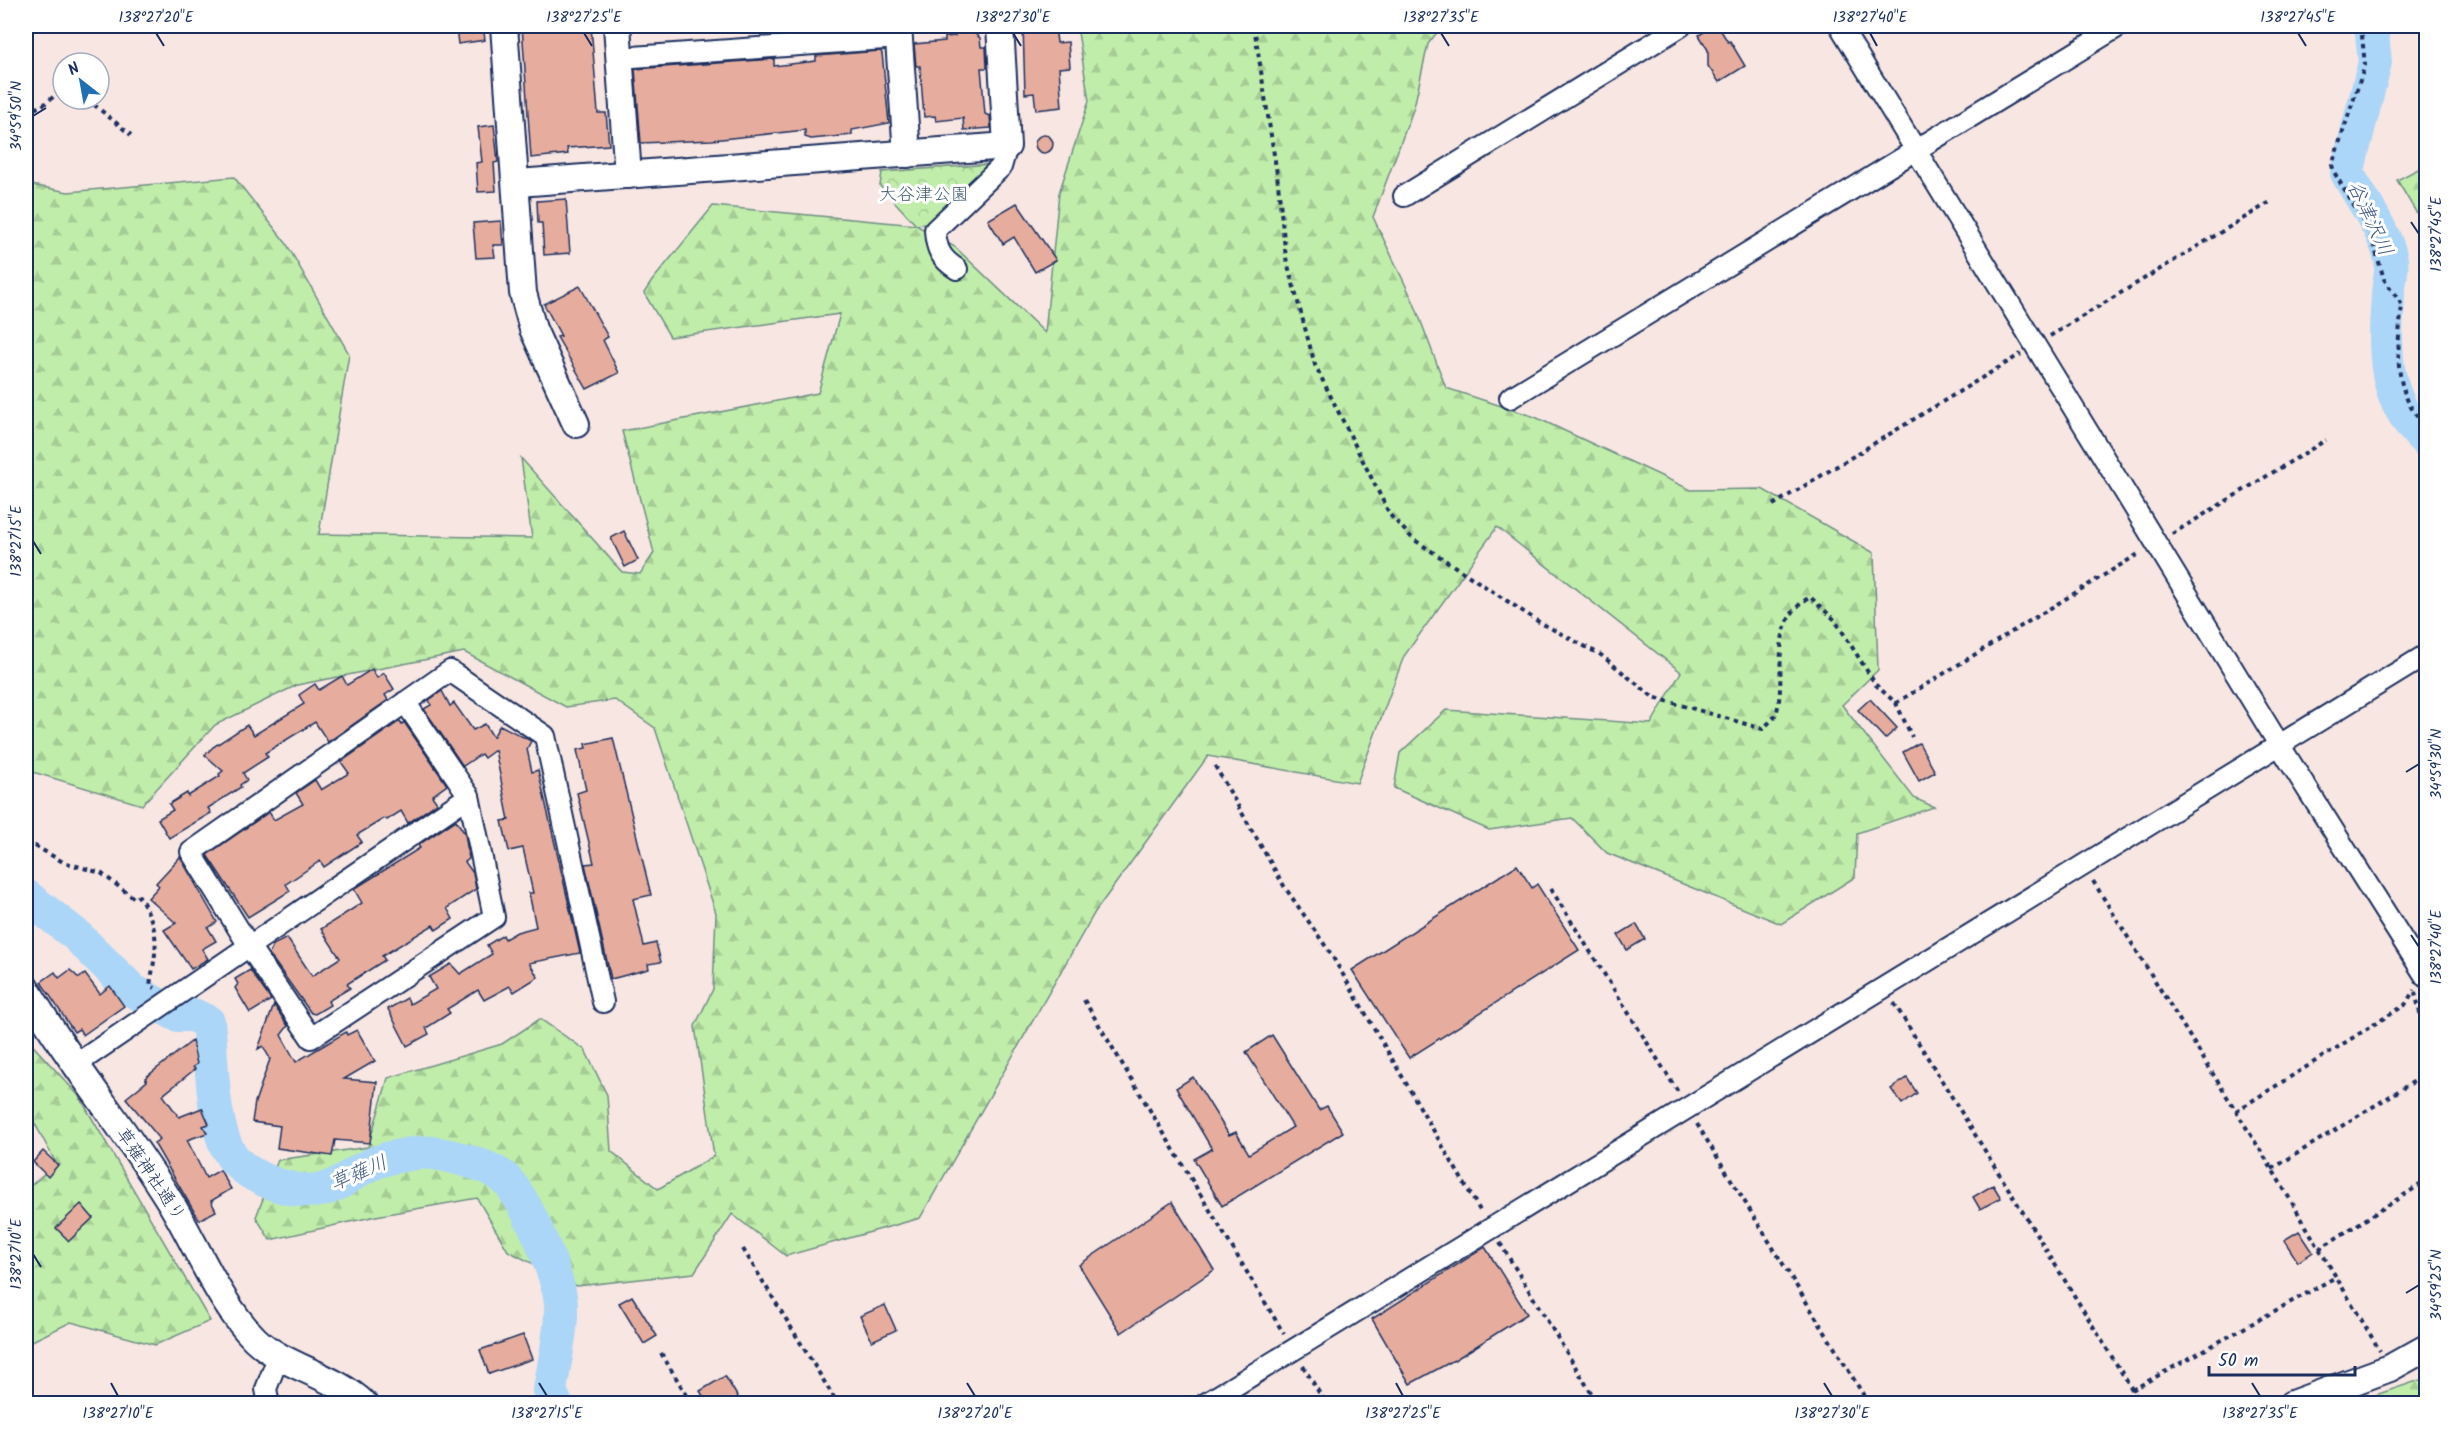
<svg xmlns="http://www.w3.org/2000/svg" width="2452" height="1429" viewBox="0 0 2452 1429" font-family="Kalam,'Klee One',sans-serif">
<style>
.forest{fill:url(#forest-firs);stroke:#6e8e84;stroke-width:1.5}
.park{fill:url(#park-crowns);stroke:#6e8e84;stroke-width:1.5}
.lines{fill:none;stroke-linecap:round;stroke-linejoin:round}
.river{stroke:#acd6f7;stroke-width:34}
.building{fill:#e6ad9e;stroke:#1b2f5e;stroke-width:1.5}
.minor-casing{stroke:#1b2f5e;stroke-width:24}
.tertiary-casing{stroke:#1b2f5e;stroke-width:30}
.path{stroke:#1b2f5e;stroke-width:4;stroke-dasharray:4.5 4.5;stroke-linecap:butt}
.minor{stroke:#fff;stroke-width:20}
.tertiary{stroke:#fff;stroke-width:26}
.ticks{fill:none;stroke:#1b2f5e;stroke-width:2}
.labels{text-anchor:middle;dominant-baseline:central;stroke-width:6;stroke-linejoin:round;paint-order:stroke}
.park-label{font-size:18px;fill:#445e71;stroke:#fff}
.street-label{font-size:18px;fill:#1b2f5e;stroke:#fff}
.water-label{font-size:20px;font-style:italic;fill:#3f5984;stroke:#fff}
.neatline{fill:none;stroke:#1b2f5e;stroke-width:2}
.ticks-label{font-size:15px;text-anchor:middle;fill:#1b2f5e}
</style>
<defs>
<pattern id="forest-firs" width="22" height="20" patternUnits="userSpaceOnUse" patternTransform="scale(1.5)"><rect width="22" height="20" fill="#c1edaa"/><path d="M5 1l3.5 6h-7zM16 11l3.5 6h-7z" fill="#a5cc95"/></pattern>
<pattern id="park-crowns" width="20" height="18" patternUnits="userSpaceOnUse" patternTransform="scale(1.5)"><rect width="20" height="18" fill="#c1edaa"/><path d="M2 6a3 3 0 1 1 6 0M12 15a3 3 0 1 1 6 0" fill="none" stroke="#a5cc95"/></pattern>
</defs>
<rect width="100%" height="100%" fill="#f8e6e2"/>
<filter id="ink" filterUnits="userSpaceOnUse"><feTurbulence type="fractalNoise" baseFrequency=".0167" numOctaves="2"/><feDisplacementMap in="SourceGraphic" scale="12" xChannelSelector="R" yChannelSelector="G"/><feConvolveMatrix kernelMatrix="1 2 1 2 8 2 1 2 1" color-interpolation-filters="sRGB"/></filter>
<g filter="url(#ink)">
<!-- forest -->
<g class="forest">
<polygon points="1077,26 1442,26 1428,44 1414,107 1373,217 1414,303 1446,388 1535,417 1691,490 1762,489 1874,553 1878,670 1842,705 1914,798 1934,807 1857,833 1855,877 1781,924 1607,853 1572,818 1489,830 1394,788 1400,753 1446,710 1651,724 1681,672 1497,527 1404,656 1357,783 1208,756 1095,912 920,1218 786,1256 732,1214 694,1273 577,1286 508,1251 477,1198 376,1216 270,1240 256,1217 278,1160 368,1147 388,1078 502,1044 540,1019 585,1050 607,1095 611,1151 658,1189 714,1156 695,1026 713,989 716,913 655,728 615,700 566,707 464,652 297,685 215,725 142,805 26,770 26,184 68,192 234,177 286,243 349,354 319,534 532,538 521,458 622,572 640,574 654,553 622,431 818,393 840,314 670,337 644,293 652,281 713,206 916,225 955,247 1045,333 1059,193 1089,101"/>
<polygon points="2426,165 2426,229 2397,180"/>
<polygon points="26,1038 79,1096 210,1321 155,1345 71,1322 26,1344 26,1190 56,1163 26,1107"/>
<polygon points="2426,1378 2426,1403 2352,1403"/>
</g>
<!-- park -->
<polygon class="park" points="992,164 933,223 916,225 880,186 882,172"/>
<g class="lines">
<!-- river -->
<g class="river">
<path d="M2371,26L2375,62L2347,173C2362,200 2384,229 2391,259C2393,272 2388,284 2388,296C2384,352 2382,399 2426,441"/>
<path d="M26,896L76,935L132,990L177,1015H193L208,1022C213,1060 210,1129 234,1159C253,1181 293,1193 321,1190C338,1187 354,1172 370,1165C383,1158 403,1155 418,1153C436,1150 490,1165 504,1178C525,1195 560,1278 561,1305C562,1332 554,1363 550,1391L556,1404"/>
</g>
</g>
<!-- building -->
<g class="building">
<polygon points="483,26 485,40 458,44 456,28"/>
<polygon points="522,26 591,26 598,113 606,113 609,145 567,148 568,154 531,158"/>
<polygon points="954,26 973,26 974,33 980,38 981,47 986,47 987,68 981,68 985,114 990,116 991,128 964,130 963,118 936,121 935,116 924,117 920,66 916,66 914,44 945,41 945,37 955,36"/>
<polygon points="1023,26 1055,26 1057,43 1068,42 1070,67 1059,68 1062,107 1036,110 1034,93 1025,94"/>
<polygon points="1714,26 1718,26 1728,42 1730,41 1745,66 1719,82 1708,66 1708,50 1699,35"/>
<polygon points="880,51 882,53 889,123 852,130 852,135 811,139 805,137 805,130 712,140 641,143 635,69 774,59 774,66 816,61 816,56"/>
<polygon points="494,125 498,162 494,163 496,191 478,192 476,163 482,162 478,127"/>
<circle cx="1044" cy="144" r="9"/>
<polygon points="566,199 570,253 544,255 542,223 538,223 537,201"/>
<polygon points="1017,203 1056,260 1035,272 1014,237 1003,244 988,220"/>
<polygon points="501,221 503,245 493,245 495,257 476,258 473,223"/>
<polygon points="580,286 608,337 603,340 619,373 587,389 557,337 561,336 544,304"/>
<polygon points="624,531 638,560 625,567 611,538"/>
<polygon points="372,669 377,678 384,673 394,689 385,695 388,700 328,742 315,722 265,753 268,757 243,773 247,780 240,785 241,787 208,808 211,813 169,838 158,819 173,810 169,804 187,793 188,796 220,776 219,774 223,771 205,755 213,747 247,725 254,735 304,704 299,695 315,684 319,690 342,676 347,685"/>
<polygon points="442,691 450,706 454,703 473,730 485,724 493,737 500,725 531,741 527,749 532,772 538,770 580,953 529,963 538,977 514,992 510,986 484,1000 478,990 447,1009 450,1013 426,1028 429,1034 407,1046 388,1009 407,998 410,1004 436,989 429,977 451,964 460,974 492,954 487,945 503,935 505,939 517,932 536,927 529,893 533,893 523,848 509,851 502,821 509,820 495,750 484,758 481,754 463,766 424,709 431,705 429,700"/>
<polygon points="1870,699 1897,728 1885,739 1858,710"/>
<polygon points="400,721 402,724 404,722 447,785 432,796 437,803 408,823 401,811 387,820 385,818 357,835 362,842 324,867 320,861 286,884 290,891 248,917 207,855 269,812 274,820 303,804 296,793 315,780 321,790 349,773 341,762"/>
<polygon points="613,738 651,895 633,899 644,946 656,943 661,962 648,964 649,969 611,979 585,864 594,863 577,793 586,790 577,750 586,748 585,744"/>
<polygon points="1919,743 1935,772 1919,781 1903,752"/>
<polygon points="456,820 465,834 469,859 465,862 473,873 476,889 447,908 453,919 436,930 433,925 382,956 385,960 347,984 350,988 328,1001 330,1005 315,1014 311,1013 269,954 273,945 287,938 312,976 340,958 321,929 362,903 354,889 420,848 418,845"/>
<polygon points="180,857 217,922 208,928 216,941 202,949 208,959 191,969 164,930 176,923 148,898 159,886 156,883"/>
<polygon points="1517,865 1532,888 1537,884 1579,950 1409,1058 1352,970"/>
<polygon points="1636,924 1645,939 1627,950 1618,935"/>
<polygon points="70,970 79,978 85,974 100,994 110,986 124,1006 83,1035 79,1029 74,1032 41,982 55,972 59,978"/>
<polygon points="250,970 271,1000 250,1013 235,988 238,984 235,979"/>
<polygon points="274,1005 288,1026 281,1035 296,1062 346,1032 347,1035 357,1030 375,1061 344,1079 377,1082 370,1143 335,1140 332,1156 277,1148 280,1126 252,1122 255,1102 270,1059 263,1046 258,1049"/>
<polygon points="1272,1035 1319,1110 1327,1106 1343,1132 1222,1206 1194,1159 1212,1149 1176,1088 1193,1077 1229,1135 1236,1132 1249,1154 1293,1127 1246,1052"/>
<polygon points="192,1041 197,1064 193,1067 195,1069 163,1095 179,1117 202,1108 209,1124 203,1126 207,1133 187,1140 206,1178 220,1170 231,1189 211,1201 216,1211 199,1220 154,1143 160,1139 126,1098 147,1081 145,1078"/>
<polygon points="1907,1078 1917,1093 1902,1104 1891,1089"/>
<polygon points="43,1151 58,1165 48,1177 33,1162"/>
<polygon points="1993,1185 2001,1198 1980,1209 1973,1197"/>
<polygon points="1172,1202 1214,1270 1121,1333 1079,1265"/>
<polygon points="81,1204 93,1218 69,1241 56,1228"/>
<polygon points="2299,1231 2313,1252 2298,1262 2284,1240"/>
<polygon points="1485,1247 1527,1314 1456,1359 1410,1384 1372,1319"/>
<polygon points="632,1296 657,1336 644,1344 619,1303"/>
<polygon points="885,1305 896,1330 872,1341 860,1316"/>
<polygon points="523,1335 532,1359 489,1374 480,1350"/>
<polygon points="725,1376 742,1404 708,1404 700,1391"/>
</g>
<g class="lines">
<defs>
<g id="minor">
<polyline points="1840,26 2280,746 2426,977"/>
<polyline points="619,58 899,38"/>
<polyline points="1404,196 1681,26"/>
<path d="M957,269C941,259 936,249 935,230L1001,167L1007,146"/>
<polyline points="1510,398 2119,26"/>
<polyline points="405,702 469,796 494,917 311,1038 249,946 191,852 450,671 545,736 603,1002"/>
<polyline points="75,1065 469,796"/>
<polyline points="269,1404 266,1389 279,1355"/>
<polyline points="1205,1404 2426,655"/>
</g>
<g id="tertiary">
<polyline points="504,26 523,293 533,329 576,424"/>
<polyline points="617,26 628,175"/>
<polyline points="898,26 907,154"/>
<polyline points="518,183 1007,146 1000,26"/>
<path d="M26,988C69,1062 124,1127 169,1200C197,1245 217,1301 255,1339C284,1367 332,1374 364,1404"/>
<polyline points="2292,1404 2390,1368 2426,1348"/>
</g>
</defs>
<!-- minor casing -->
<use href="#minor" class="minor-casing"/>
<!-- tertiary casing -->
<use href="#tertiary" class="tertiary-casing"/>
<!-- path -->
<g class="path">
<path d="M1254,26L1277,174L1286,258L1315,365L1390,515L1413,539L1539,622L1601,655L1653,697L1763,729C1767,724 1776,717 1777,711C1787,671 1767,622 1810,597L1835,620L1876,685L1896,703L1912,737"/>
<path d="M2361,26L2365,65L2332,165L2334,172L2371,235L2384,279L2402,305C2397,350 2392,392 2426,427"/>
<polyline points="87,99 131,135"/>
<polyline points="26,108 30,110 42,106 63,89"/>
<polyline points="2050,336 2272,201"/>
<polyline points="1773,505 2021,354"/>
<polyline points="2172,534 2326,440"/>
<polyline points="1896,703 2140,553"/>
<polyline points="1215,766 1284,886 1331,954 1482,1214"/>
<path d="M26,848L35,846L63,862L101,873L135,899L139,896C161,932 157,945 150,985L155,988"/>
<polyline points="2093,881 2272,1169 2380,1351"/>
<polyline points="1551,889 1678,1092"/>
<polyline points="2415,992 2426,1038"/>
<polyline points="1084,1000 1284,1334"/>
<polyline points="1894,1003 2141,1404"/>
<polyline points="2236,1111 2405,1005 2414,990"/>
<polyline points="1697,1124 1869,1404"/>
<polyline points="2272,1169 2426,1074"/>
<polyline points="1500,1243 1598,1404"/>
<polyline points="743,1249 838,1404"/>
<polyline points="2319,1249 2426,1181"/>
<polyline points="661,1353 692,1404"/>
<polyline points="1303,1366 1326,1404"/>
<polyline points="2132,1390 2336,1277"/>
</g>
<!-- minor -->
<use href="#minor" class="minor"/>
<!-- tertiary -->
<use href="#tertiary" class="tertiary"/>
</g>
</g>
<!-- ticks -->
<path class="ticks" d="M156,33L164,46M584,33L592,46M1013,33L1021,46M1441,33L1449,46M1870,33L1877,46M2298,33L2306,46M33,116L46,108M2411,222L2419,234M33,541L41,554M2406,772L2419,764M2411,935L2419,947M33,1254L41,1267M2406,1293L2419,1285M111,1383L118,1396M539,1383L547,1396M967,1383L975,1396M1396,1383L1403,1396M1824,1383L1832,1396M2252,1383L2260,1396"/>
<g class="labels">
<!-- park labels -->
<g class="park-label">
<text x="924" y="195">大谷津公園</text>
</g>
<!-- street labels -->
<g class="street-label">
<text transform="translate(150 1175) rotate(56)">草薙神社通り</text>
</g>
<!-- water labels -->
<g class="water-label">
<text transform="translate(2369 219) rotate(65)">谷津沢川</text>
<text transform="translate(359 1174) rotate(-23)">草薙川</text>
</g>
</g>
<!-- margin -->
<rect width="2452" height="1429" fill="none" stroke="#fff" stroke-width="66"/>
<!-- north arrow -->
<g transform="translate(81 81) rotate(329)"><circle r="28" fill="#ffffff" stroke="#a4acbf" stroke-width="1.5"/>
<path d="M0-4.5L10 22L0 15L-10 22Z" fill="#1f6fb2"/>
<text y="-9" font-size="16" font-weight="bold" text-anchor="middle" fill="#1b2f5e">N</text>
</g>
<!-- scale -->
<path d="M2209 1366v9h146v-9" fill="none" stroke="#1b2f5e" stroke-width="3"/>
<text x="2218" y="1366" font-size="18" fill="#1b2f5e" stroke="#ffffff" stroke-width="4.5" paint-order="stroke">50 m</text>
<rect x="33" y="33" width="2386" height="1363" class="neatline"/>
<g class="ticks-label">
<text x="156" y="22">138°27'20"E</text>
<text x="584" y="22">138°27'25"E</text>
<text x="1013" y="22">138°27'30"E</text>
<text x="1441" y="22">138°27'35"E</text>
<text x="1870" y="22">138°27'40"E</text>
<text x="2298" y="22">138°27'45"E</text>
<text transform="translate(16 116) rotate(-90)" y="5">34°59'50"N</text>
<text transform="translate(2436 234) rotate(-90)" y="5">138°27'45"E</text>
<text transform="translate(16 541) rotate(-90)" y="5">138°27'15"E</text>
<text transform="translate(2436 764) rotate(-90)" y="5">34°59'30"N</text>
<text transform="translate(2436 947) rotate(-90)" y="5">138°27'40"E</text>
<text transform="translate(16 1254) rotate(-90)" y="5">138°27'10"E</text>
<text transform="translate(2436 1285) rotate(-90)" y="5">34°59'25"N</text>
<text x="118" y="1418">138°27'10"E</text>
<text x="547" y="1418">138°27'15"E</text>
<text x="975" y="1418">138°27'20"E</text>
<text x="1403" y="1418">138°27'25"E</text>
<text x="1832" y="1418">138°27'30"E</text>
<text x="2260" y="1418">138°27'35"E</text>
</g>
</svg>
